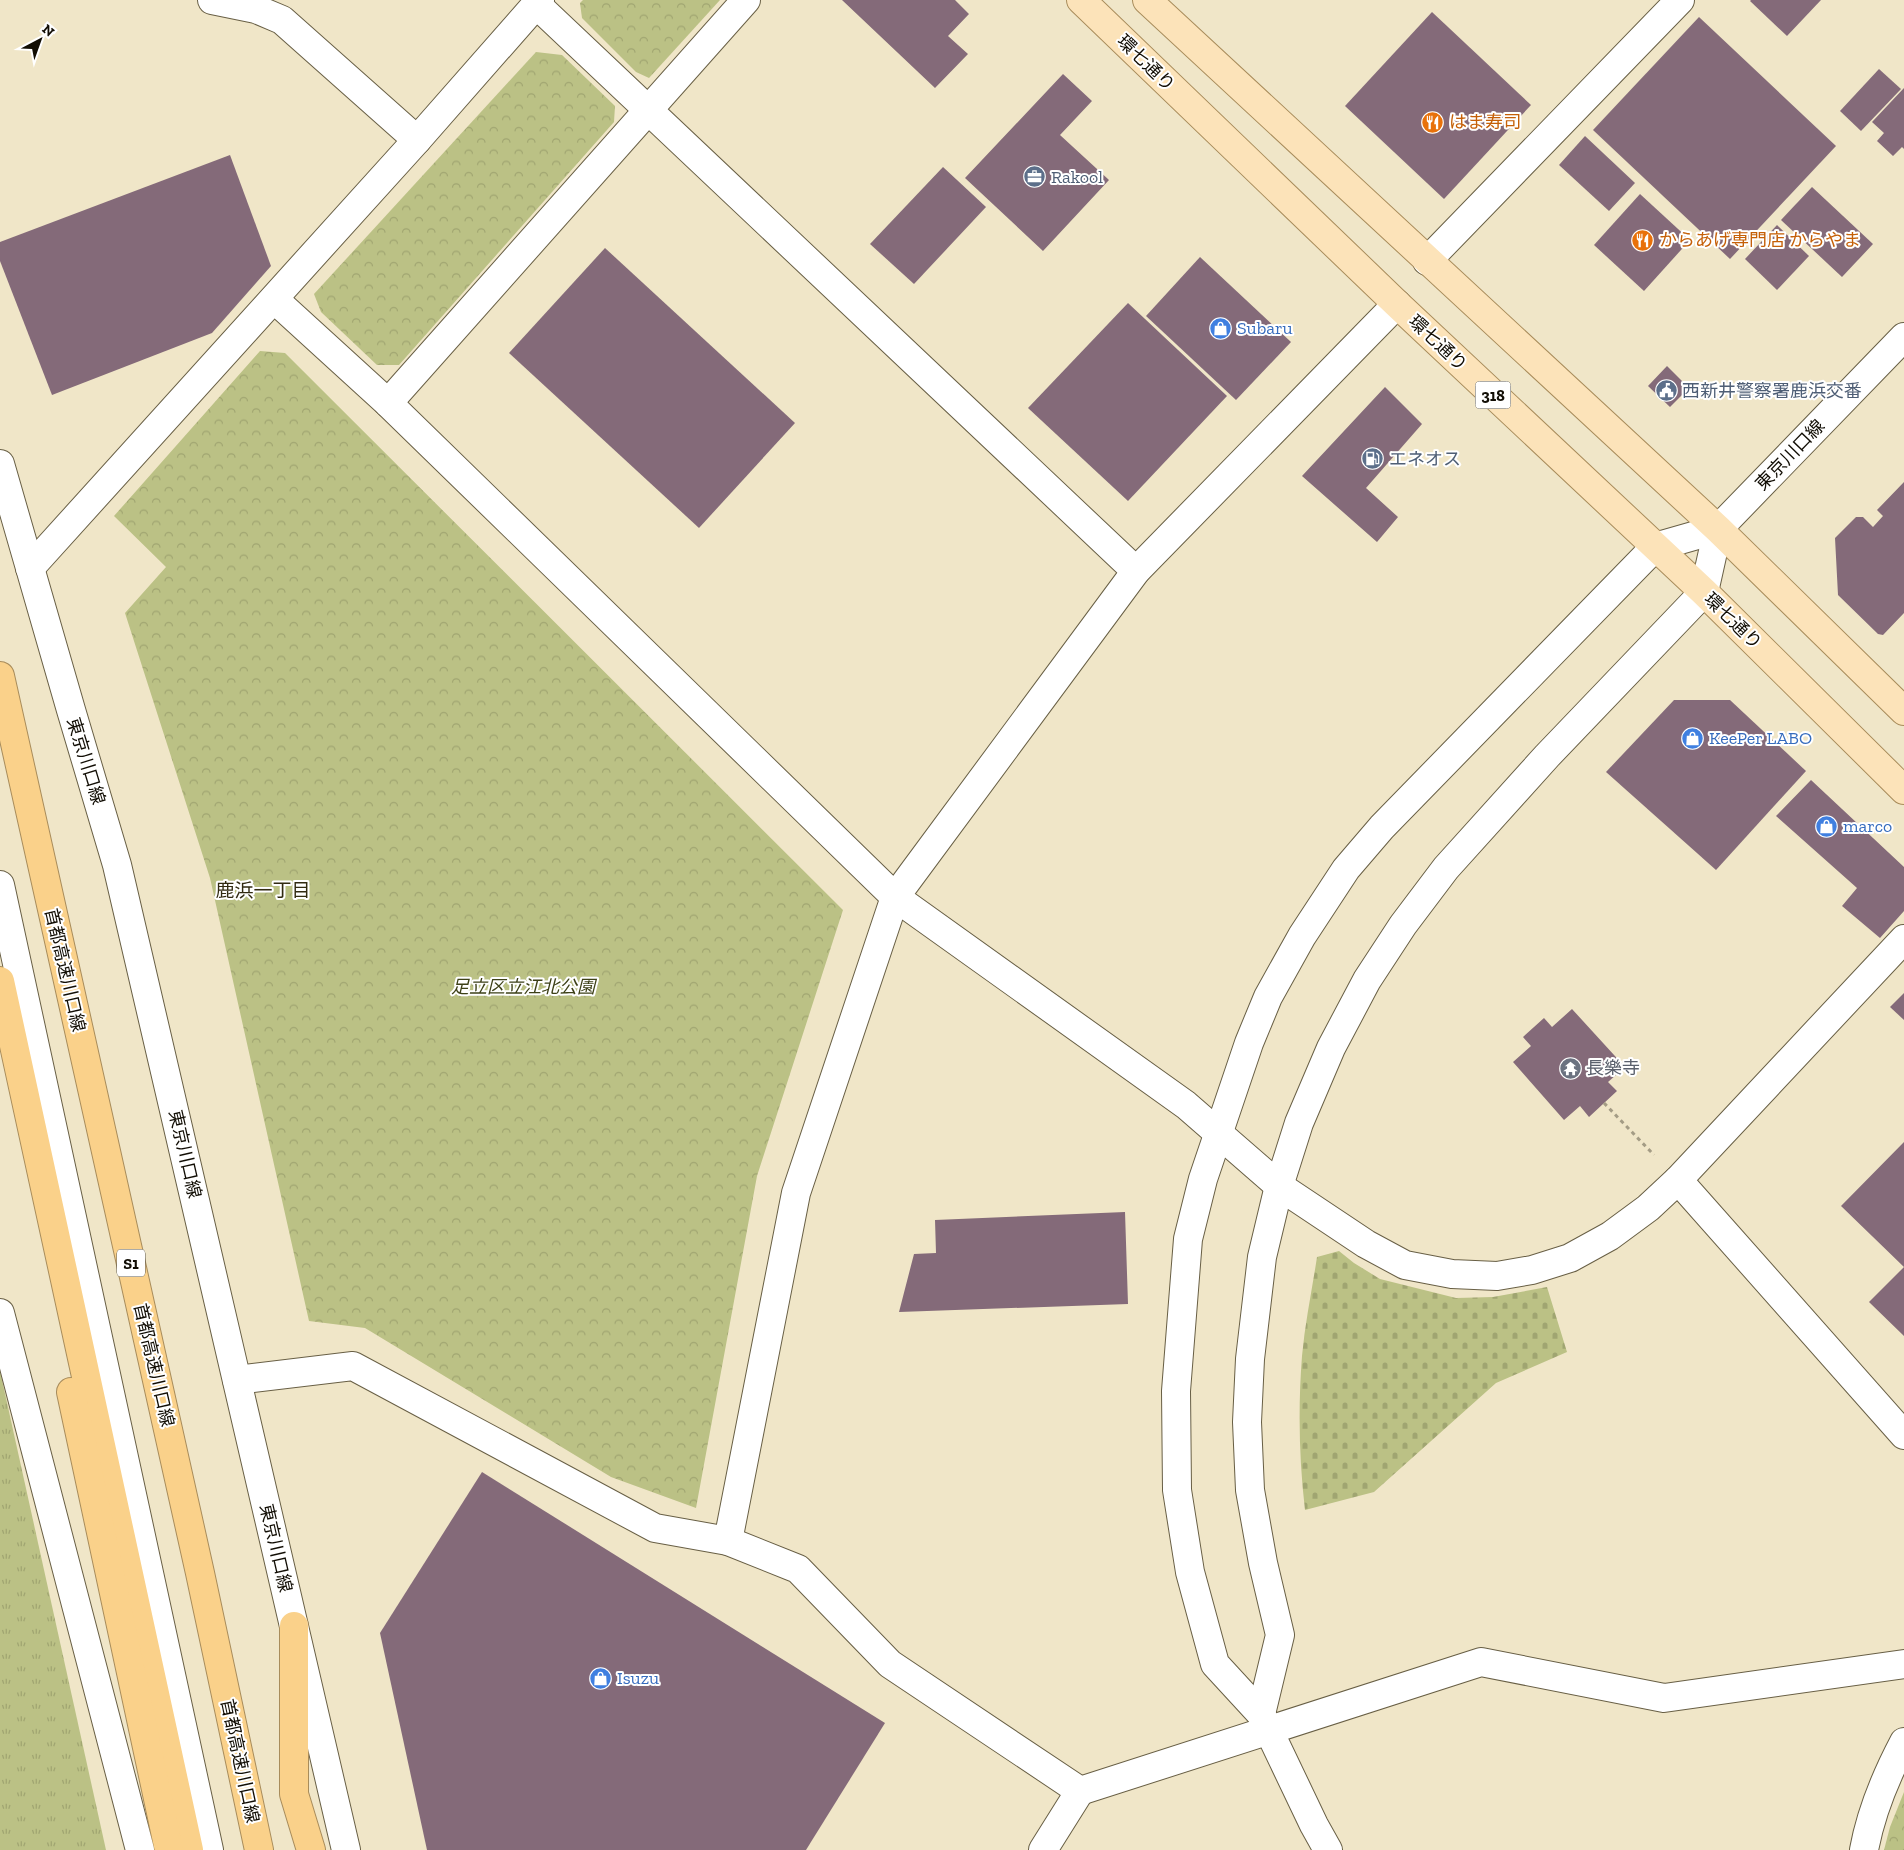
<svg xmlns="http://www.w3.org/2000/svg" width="1904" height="1850" viewBox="0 0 1904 1850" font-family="'Zilla Slab','Noto Sans JP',serif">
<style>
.grass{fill:url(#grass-tufts)}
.cemetery{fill:url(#cemetery-stones)}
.park{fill:url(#park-crowns)}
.building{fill:#846a79}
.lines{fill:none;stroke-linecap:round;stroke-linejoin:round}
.street-casing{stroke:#685f45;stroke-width:30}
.secondary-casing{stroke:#685f45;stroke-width:30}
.primary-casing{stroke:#a88c5b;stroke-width:30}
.highway-casing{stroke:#a88c5b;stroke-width:30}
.path{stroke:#a49c85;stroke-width:3;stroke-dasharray:4 4;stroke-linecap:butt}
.street{stroke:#fff;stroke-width:28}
.secondary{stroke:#fff;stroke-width:28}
.primary{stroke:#fce3b9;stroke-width:28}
.highway{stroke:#fad18a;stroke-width:28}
.labels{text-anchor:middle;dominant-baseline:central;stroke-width:4;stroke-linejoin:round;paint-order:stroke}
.shield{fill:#fff;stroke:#58564f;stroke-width:1}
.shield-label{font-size:16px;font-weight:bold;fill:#110d04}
.street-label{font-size:18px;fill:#110d04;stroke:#fff}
.food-label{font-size:18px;fill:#c56008;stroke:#fff;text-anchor:start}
.service-label{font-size:18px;fill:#4e5e75;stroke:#fff;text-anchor:start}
.shop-label{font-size:18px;fill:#366cbe;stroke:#fff;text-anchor:start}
.park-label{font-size:18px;font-style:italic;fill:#3d4017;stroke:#fff}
.worship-label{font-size:18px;fill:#5b616d;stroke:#fff;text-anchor:start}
.neighbourhood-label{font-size:19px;fill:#312a11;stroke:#fff}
</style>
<defs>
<pattern id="grass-tufts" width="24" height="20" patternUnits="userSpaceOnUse" patternTransform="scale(1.25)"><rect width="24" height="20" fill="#bbc185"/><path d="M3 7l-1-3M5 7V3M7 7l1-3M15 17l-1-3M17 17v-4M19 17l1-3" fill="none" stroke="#a0a571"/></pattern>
<pattern id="cemetery-stones" width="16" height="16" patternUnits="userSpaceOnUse" patternTransform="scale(1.25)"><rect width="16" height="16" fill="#bbc185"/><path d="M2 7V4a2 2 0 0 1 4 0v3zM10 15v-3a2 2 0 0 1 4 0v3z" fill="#a0a571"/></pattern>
<pattern id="park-crowns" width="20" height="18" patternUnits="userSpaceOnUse" patternTransform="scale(1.25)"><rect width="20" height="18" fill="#bbc185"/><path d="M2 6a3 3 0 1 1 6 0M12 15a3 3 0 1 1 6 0" fill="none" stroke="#a0a571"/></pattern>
</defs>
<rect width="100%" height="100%" fill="#f0e6c8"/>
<!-- grass -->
<polygon class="grass" points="0,1371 106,1850 0,1850"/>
<!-- cemetery -->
<path class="cemetery" d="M1339,1251L1354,1263L1380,1279L1456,1298L1493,1297L1547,1287L1567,1352L1496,1383L1374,1492L1305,1510C1299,1459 1298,1408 1302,1356C1305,1323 1312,1290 1317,1257Z"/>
<!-- park -->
<g class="park">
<polygon points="583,0 720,0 649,78 636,72 582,18 580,3"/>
<polygon points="536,52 562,55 615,106 614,122 399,365 377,365 321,312 314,294"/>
<polygon points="260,351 285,353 843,910 757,1176 696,1508 611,1477 365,1328 309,1321 210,878 125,613 166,567 114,516"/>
<polygon points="1904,1792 1904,1850 1884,1850 1890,1827"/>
</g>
<!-- building -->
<g class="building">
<polygon points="842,0 955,0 969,14 948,36 968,54 935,88"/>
<polygon points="1751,0 1821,0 1787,36 1750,1"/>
<polygon points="1432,12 1531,105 1444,199 1345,106"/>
<polygon points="1699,17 1836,146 1730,259 1593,130"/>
<polygon points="1879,69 1901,89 1861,131 1840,111"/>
<polygon points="1063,74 1092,101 1060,135 1109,180 1043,251 965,178"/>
<polygon points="1904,88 1904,149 1902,147 1893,156 1877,141 1884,133 1872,122"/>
<polygon points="1585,136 1635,183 1609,211 1559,165"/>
<polygon points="230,155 271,266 212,333 52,395 0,261 0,242"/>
<polygon points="943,167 986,207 914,284 870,244"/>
<polygon points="1812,187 1873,244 1842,277 1781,220"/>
<polygon points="1640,194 1690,240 1644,291 1594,245"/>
<polygon points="1777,225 1809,256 1777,290 1745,259"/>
<polygon points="605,248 795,423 699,528 509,353"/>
<polygon points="1200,257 1291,342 1236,400 1146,316"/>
<polygon points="1128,303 1227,396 1128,501 1028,408"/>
<polygon points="1667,366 1689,388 1670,407 1648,386"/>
<polygon points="1385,387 1422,424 1366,488 1398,517 1377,542 1302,476"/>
<polygon points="1904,482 1904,613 1883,635 1878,634 1838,595 1835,538 1856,517 1863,517 1873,527 1883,516 1877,510"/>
<polygon points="1674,700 1730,700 1806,771 1716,870 1606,772"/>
<polygon points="1811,780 1904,867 1904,911 1880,938 1842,906 1857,888 1776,816"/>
<polygon points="1904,993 1904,1020 1890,1007"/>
<polygon points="1572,1009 1625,1067 1608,1082 1617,1091 1589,1117 1580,1106 1564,1120 1513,1062 1531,1046 1523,1037 1544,1018 1552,1027"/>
<polygon points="1904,1142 1904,1336 1869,1302 1904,1267 1841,1206"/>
<polygon points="1125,1212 1128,1304 899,1312 914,1254 936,1253 935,1220"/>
<polygon points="482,1472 885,1723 806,1850 427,1850 380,1633"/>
</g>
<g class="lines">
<defs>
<g id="street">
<polyline points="212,0 256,9 282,20 417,140"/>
<polyline points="536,4 1136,571"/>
<polyline points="1427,261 1680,0"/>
<polyline points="274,299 388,403 895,897 1186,1105 1279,1186 1366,1244 1405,1265 1452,1274 1497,1276 1532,1270 1570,1258 1610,1236 1648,1208 1678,1180 1904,939"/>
<polyline points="388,403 746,0"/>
<polyline points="30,568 417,140 540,0"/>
<polyline points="1678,1180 1904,1435"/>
<polyline points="237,1380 353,1366 655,1528 728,1541 798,1569 890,1664 1080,1791 1481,1662 1664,1698 1904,1664"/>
<polyline points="728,1541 796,1193 895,897 1136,571 1397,304"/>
<polyline points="1043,1850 1080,1791"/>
<path d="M1864,1850C1871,1812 1886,1776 1904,1742"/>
</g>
<g id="secondary">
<polyline points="0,464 71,710 117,865 346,1850"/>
<polyline points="0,885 209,1850"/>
<polyline points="0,1313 140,1850"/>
<polyline points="1261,1714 1280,1635 1263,1563 1250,1490 1247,1422 1250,1359 1262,1257 1279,1186 1299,1123 1331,1048 1367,980 1403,925 1446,868 1547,756 1704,592 1718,529"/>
<polyline points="1328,1850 1314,1825 1261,1714 1215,1664 1190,1572 1177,1490 1176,1391 1188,1239 1203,1179 1249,1043 1268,997 1302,936 1346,869 1382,827 1655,547 1718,529 1904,337"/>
</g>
<g id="primary">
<polyline points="1081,0 1397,304 1704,592 1904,790"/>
<polyline points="1147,0 1718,529 1904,711"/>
</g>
<g id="highway">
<polyline points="0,676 200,1573 259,1850"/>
<polyline points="0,981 189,1850"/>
<polyline points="71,1392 169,1850"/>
<polyline points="294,1626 294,1794 311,1850"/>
</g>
</defs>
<!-- street casing -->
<use href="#street" class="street-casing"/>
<!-- secondary casing -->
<use href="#secondary" class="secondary-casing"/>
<!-- primary casing -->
<use href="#primary" class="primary-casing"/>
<!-- highway casing -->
<use href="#highway" class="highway-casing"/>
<!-- path -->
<polyline class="path" points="1604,1103 1654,1155"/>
<!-- street -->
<use href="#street" class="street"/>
<!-- secondary -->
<use href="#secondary" class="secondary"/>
<!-- primary -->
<use href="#primary" class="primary"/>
<!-- highway -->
<use href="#highway" class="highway"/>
</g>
<!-- icons -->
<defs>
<symbol id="restaurant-disc" viewBox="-11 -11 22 22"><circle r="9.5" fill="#e8710a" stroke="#fff"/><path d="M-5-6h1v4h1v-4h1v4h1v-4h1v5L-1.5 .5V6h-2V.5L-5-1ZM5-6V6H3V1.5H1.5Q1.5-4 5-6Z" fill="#fff"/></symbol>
<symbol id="office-disc" viewBox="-11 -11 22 22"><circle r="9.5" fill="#5c6f8a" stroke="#fff"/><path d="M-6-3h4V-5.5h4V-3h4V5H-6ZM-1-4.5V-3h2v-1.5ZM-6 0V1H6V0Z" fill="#fff"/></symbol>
<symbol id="shop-disc" viewBox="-11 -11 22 22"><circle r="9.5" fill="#3f7fe0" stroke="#fff"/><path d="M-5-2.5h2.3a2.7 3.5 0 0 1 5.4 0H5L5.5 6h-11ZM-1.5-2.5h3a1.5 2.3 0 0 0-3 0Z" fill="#fff"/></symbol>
<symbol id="civic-disc" viewBox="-11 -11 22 22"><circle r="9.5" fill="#5c6f8a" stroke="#fff"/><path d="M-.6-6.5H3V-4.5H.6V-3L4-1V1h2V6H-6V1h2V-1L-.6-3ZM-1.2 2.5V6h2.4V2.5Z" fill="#fff"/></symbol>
<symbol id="fuel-disc" viewBox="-11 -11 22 22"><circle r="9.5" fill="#5c6f8a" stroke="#fff"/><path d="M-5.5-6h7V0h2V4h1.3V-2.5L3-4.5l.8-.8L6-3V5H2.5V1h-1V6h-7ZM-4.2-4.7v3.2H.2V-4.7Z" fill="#fff"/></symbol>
<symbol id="temple-disc" viewBox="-11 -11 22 22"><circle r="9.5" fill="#6b7280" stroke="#fff"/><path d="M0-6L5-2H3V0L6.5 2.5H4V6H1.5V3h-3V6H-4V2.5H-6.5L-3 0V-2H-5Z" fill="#fff"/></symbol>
</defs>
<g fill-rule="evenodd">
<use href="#restaurant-disc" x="1420" y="110" width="25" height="25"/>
<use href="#office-disc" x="1022" y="164" width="25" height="25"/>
<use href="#restaurant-disc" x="1630" y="228" width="25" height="25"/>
<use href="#shop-disc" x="1208" y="316" width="25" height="25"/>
<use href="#civic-disc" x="1654" y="378" width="25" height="25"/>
<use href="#fuel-disc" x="1360" y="446" width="25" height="25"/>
<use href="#shop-disc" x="1680" y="726" width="25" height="25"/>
<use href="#shop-disc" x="1814" y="814" width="25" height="25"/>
<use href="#temple-disc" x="1558" y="1056" width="25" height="25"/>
<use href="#shop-disc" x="588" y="1666" width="25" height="25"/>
</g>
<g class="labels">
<!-- shield labels -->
<g class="shield">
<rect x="1475.5" y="381.5" width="35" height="27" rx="4"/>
<rect x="117" y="1249.5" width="28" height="27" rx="4"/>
</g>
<g class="shield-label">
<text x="1493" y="395">318</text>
<text x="131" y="1263">S1</text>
</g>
<!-- street labels -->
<g class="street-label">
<text transform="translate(1146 63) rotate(44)">環七通り</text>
<text transform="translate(1438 343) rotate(43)">環七通り</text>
<text transform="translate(1790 455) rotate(-46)">東京川口線</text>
<text transform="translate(1733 621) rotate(44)">環七通り</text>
<text transform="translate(86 761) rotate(73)">東京川口線</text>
<text transform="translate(65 970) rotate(77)">首都高速川口線</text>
<text transform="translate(185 1154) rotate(77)">東京川口線</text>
<text transform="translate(154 1365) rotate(77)">首都高速川口線</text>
<text transform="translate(276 1548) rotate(77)">東京川口線</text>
<text transform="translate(240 1761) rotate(78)">首都高速川口線</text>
</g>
<!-- food labels -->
<g class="food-label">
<text x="1449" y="122">はま寿司</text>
<text x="1659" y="240">からあげ専門店 からやま</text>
</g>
<!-- service labels -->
<g class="service-label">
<text x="1051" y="177">Rakool</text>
<text x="1682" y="391">西新井警察署鹿浜交番</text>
<text x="1389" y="459">エネオス</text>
</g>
<!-- shop labels -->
<g class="shop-label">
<text x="1237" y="328">Subaru</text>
<text x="1709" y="738">KeePer LABO</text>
<text x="1843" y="826">marco</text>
<text x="617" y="1678">Isuzu</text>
</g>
<!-- park labels -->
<g class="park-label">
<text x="523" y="987">足立区立江北公園</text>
</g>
<!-- worship labels -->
<g class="worship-label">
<text x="1586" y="1068">長樂寺</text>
</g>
<!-- neighbourhood labels -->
<g class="neighbourhood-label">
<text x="263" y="890">鹿浜一丁目</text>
</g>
</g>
<!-- north arrow -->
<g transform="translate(40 40) rotate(41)" stroke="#ffffff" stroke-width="4" paint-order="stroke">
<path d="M0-4L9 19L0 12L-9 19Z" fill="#110d04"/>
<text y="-8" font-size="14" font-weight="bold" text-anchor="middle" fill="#110d04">N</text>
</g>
</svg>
